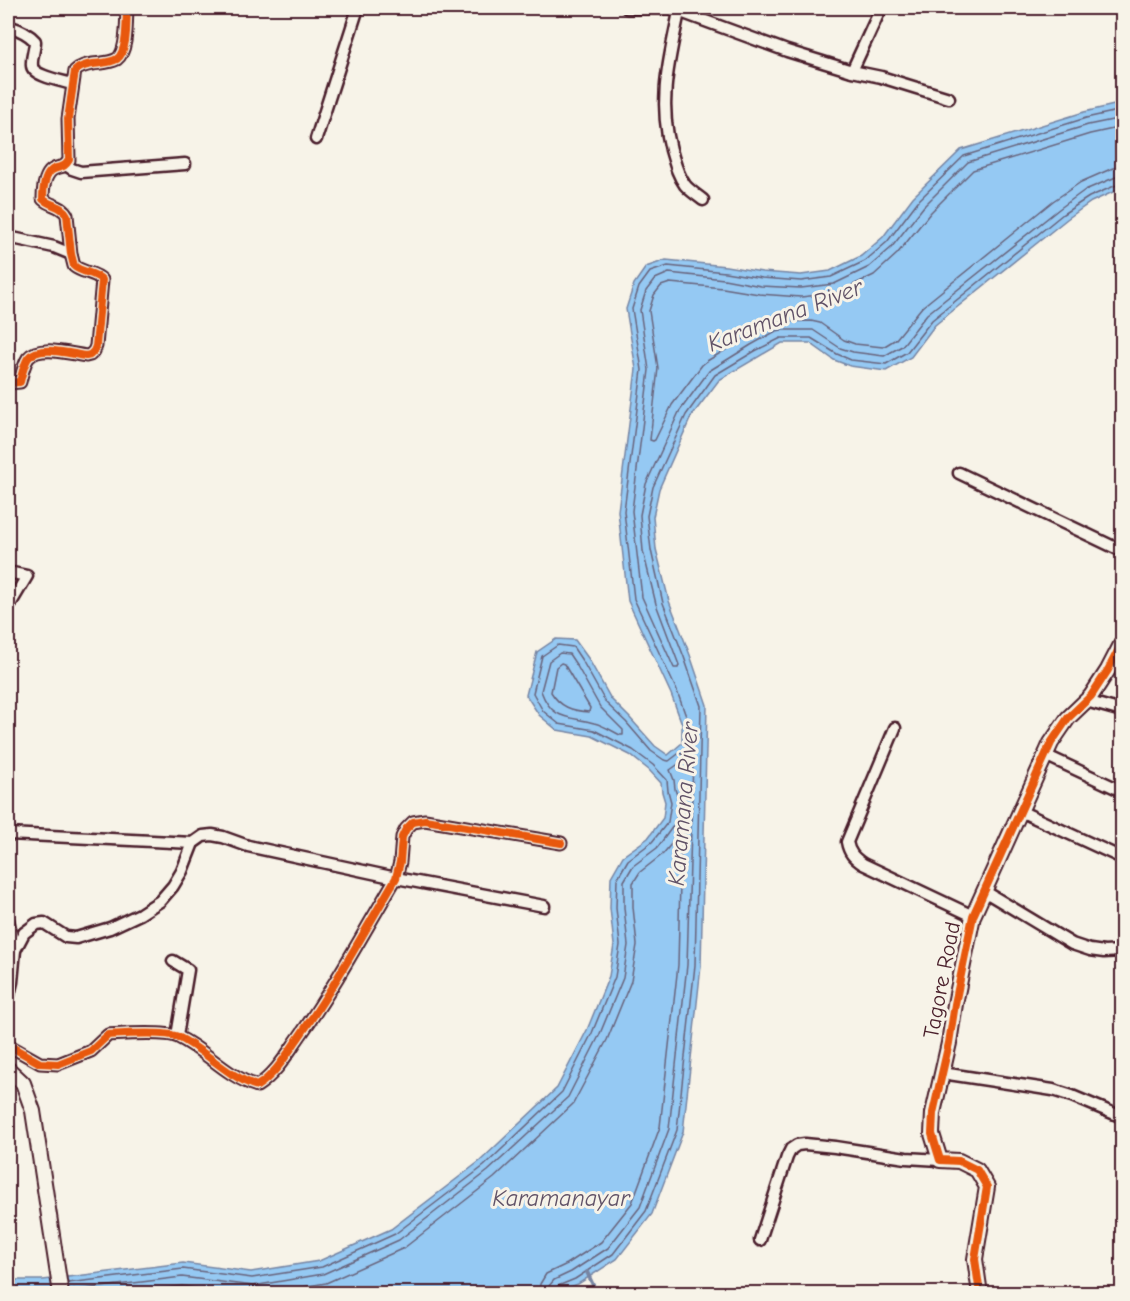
<svg xmlns="http://www.w3.org/2000/svg" width="1130" height="1301" viewBox="0 0 1130 1301" font-family="'Comic Neue',sans-serif">
<style>
.water{fill:#95c9f3;stroke:#7785a3;stroke-width:1.5}
.lines{fill:none;stroke-linecap:round;stroke-linejoin:round}
.shore{stroke:#68637b;stroke-width:1.5}
.stream{stroke:#7785a3;stroke-width:4}
.street-casing{stroke:#4a1f2b;stroke-width:15}
.secondary-casing{stroke:#4a1f2b;stroke-width:18}
.street{stroke:#f7f3e8;stroke-width:10}
.secondary{stroke:#f7f3e8;stroke-width:14}
.cycleway-casing{stroke:#f7f3e8;stroke-width:11}
.cycleway{stroke:#e8590c;stroke-width:8}
.labels{text-anchor:middle;dominant-baseline:central;stroke-width:6;stroke-linejoin:round;paint-order:stroke}
.street-label{font-size:22px;fill:#4a1f2b;stroke:#f7f3e8}
.water-label{font-size:24px;font-style:italic;fill:#605267;stroke:#f7f3e8}
</style>
<rect width="100%" height="100%" fill="#f7f3e8"/>
<filter id="ink" filterUnits="userSpaceOnUse"><feTurbulence type="fractalNoise" baseFrequency=".0167" numOctaves="2"/><feDisplacementMap in="SourceGraphic" scale="12" xChannelSelector="R" yChannelSelector="G"/><feConvolveMatrix kernelMatrix="1 2 1 2 8 2 1 2 1" color-interpolation-filters="sRGB"/></filter>
<g filter="url(#ink)">
<!-- water -->
<polygon class="water" points="1122,104 1122,188 1091,202 1067,219 935,325 911,357 886,371 850,366 834,360 810,343 782,343 719,380 691,417 659,489 653,517 656,549 669,601 690,655 707,705 701,966 683,1132 652,1214 617,1259 578,1284 555,1293 8,1294 8,1280 43,1280 183,1263 251,1272 319,1261 391,1229 480,1161 557,1088 587,1030 609,976 614,945 610,908 611,877 623,856 648,838 663,818 665,802 662,792 661,783 649,770 630,755 592,736 557,730 539,715 526,695 537,652 556,639 575,640 588,658 611,699 630,718 655,746 668,755 682,743 682,724 671,694 628,601 618,511 636,369 626,309 634,284 646,267 666,260 726,266 762,272 801,275 830,271 861,256 883,237 913,197 961,150 1084,112 1114,105"/>
<g class="lines">
<!-- shore -->
<g class="shore">
<polyline points="1122,118 1088,125 968,162 924,206 891,248 869,267 834,284 801,288 761,286 724,279 669,273 655,279 646,291 640,310 649,370 632,511 642,597 674,668 678,668 679,665 656,604 643,551 640,515 646,484 679,412 709,371 751,345 776,331 782,330 813,330 840,348 853,352 884,356 902,346 927,314 1059,209 1085,190 1116,177 1122,176"/>
<polyline points="1122,127 1090,134 973,170 931,212 897,254 874,275 836,293 801,297 759,294 723,288 670,283 661,286 654,295 649,311 658,368 650,440 653,441 655,440 672,405 702,365 707,361 747,337 777,322 811,321 820,323 844,340 855,344 883,347 896,339 922,307 1053,201 1081,182 1113,168 1122,167"/>
<path d="M560,653L569,654L577,666L600,707L623,730V735H620C612,731 603,725 594,723C569,716 552,721 541,691L549,661Z"/>
<path d="M561,663L564,664L590,708L589,712C572,711 560,707 551,692L556,667Z"/>
<polyline points="68,1283 183,1269 252,1278 322,1267 395,1234 484,1166 562,1092 592,1033 615,977 620,945 616,908 617,879 628,860 652,842 668,822 671,802 668,791 667,780 653,765 633,750 594,730 559,724 543,711 533,693 542,656 558,645 573,647 583,662 606,703 626,722 651,751 664,760 669,761 686,748 688,743 688,722 677,691 634,599 624,511 642,370 632,309 639,287 650,272 668,266 725,272 762,278 801,281 831,277 865,261 887,242 918,201 964,156 1086,118 1122,110"/>
<polyline points="69,1291 182,1277 253,1286 323,1274 399,1240 488,1171 568,1097 599,1036 623,978 628,945 624,908 624,881 633,866 657,848 676,822 679,801 675,789 674,780 670,770 690,756 693,759 687,965 669,1129 640,1207 608,1248 571,1272 554,1280 549,1286 548,1294"/>
<polyline points="119,1294 182,1286 240,1294"/>
<polyline points="261,1294 326,1283 404,1248 494,1178 573,1104 607,1040 631,981 637,945 633,907 633,883 640,872 663,854 676,838 679,837 681,840 678,965 660,1127 632,1203 601,1242 567,1264 546,1274 540,1284 539,1294"/>
<polyline points="555,1294 555,1289 558,1286 575,1279 613,1254 646,1211 677,1130 695,965 701,706 684,657 663,603 651,550 647,516 653,487 686,415 715,375 755,351 781,338 811,338 837,354 851,360 886,364 907,352 932,320 1063,214 1089,197 1119,184 1122,184"/>
</g>
<!-- stream -->
<polyline class="stream" points="587,1272 597,1294"/>
<defs>
<g id="street">
<polyline points="627,8 670,8 787,51 852,71 881,77 949,98"/>
<path d="M679,12C669,61 658,100 671,150C675,163 677,174 685,185C690,191 697,195 703,200"/>
<path d="M8,26C18,29 28,33 35,41C35,49 31,58 32,66C33,76 63,81 72,84"/>
<polyline points="852,71 881,8"/>
<polyline points="316,139 358,8"/>
<polyline points="66,165 72,169 81,172 185,164"/>
<polyline points="8,237 54,247 71,254"/>
<path d="M8,383L20,382C22,374 24,364 28,358C39,344 71,354 86,356L90,355L94,351L96,346L102,280C95,272 82,273 74,266L71,254L67,215C62,205 50,206 43,199C43,190 44,176 52,170C60,165 63,170 69,160L68,119L75,71C80,66 86,65 93,64C100,63 110,63 117,59C128,51 126,21 127,8"/>
<polyline points="959,473 1122,551"/>
<polyline points="8,572 27,576 8,608"/>
<polyline points="1086,701 1122,711"/>
<path d="M895,728L847,842C849,853 854,858 863,864L973,916"/>
<polyline points="1045,755 1122,791"/>
<polyline points="1020,811 1122,858"/>
<polyline points="8,834 193,843"/>
<polyline points="984,891 1072,944 1090,950 1104,952 1122,951"/>
<polyline points="8,920 15,950 12,982 8,999"/>
<polyline points="15,950 24,933 36,924 44,923 66,937 76,938 110,928 140,914 160,901 173,886 182,871 193,843 203,836 212,835 223,837 248,846 396,878 544,906"/>
<polyline points="173,961 188,970 177,1036"/>
<path d="M8,1045L40,1063L58,1064L91,1051L108,1035C124,1034 166,1031 178,1037C207,1051 224,1075 257,1086C275,1075 287,1054 299,1037C335,986 364,932 396,878L400,862L402,837L406,829L413,822L425,820L561,843"/>
<polyline points="942,1073 1053,1090 1072,1096 1122,1117"/>
<polyline points="760,1240 787,1157 791,1149 797,1145 805,1144 835,1147 906,1158 940,1160"/>
</g>
<g id="secondary">
<polyline points="8,1069 23,1083 33,1111 61,1294"/>
<polyline points="980,1294 975,1259 987,1187 977,1170 959,1161 940,1160 932,1134 933,1113 949,1043 955,1004 973,916 1051,743 1068,718 1091,696 1108,670 1122,643"/>
</g>
</defs>
<!-- street casing -->
<use href="#street" class="street-casing"/>
<!-- secondary casing -->
<use href="#secondary" class="secondary-casing"/>
<!-- street -->
<use href="#street" class="street"/>
<!-- secondary -->
<use href="#secondary" class="secondary"/>
<defs>
<g id="cycleway">
<path d="M8,383L20,382C22,374 24,364 28,358C39,344 71,354 86,356L90,355L94,351L96,346L102,280C95,272 82,273 74,266L71,254L67,215C62,205 50,206 43,199C43,190 44,176 52,170C60,165 63,170 69,160L68,119L75,71C80,66 86,65 93,64C100,63 110,63 117,59C128,51 126,21 127,8"/>
<path d="M8,1045L40,1063L58,1064L91,1051L108,1035C124,1034 166,1031 178,1037C207,1051 224,1075 257,1086C275,1075 287,1054 299,1037C335,986 364,932 396,878L400,862L402,837L406,829L413,822L425,820L561,843"/>
<polyline points="980,1294 975,1259 987,1187 977,1170 959,1161 940,1160 932,1134 933,1113 949,1043 955,1004 973,916 1051,743 1068,718 1091,696 1108,670 1122,643"/>
</g>
</defs>
<!-- cycleway casing -->
<use href="#cycleway" class="cycleway-casing"/>
<!-- cycleway -->
<use href="#cycleway" class="cycleway"/>
</g>
</g>
<g class="labels">
<!-- street labels -->
<g class="street-label">
<text transform="translate(942 980) rotate(-79)">Tagore Road</text>
</g>
<!-- water labels -->
<g class="water-label">
<text transform="translate(785 315) rotate(-21)">Karamana River</text>
<text transform="translate(683 804) rotate(-85)">Karamana River</text>
<text x="561" y="1198">Karamanayar</text>
</g>
</g>
<!-- margin -->
<rect width="1130" height="1301" fill="none" stroke="#f7f3e8" stroke-width="30"/>
<rect x="15" y="15" width="1100" height="1271" fill="none" stroke="#4a1f2b" stroke-width="2" filter="url(#ink)"/>
</svg>
